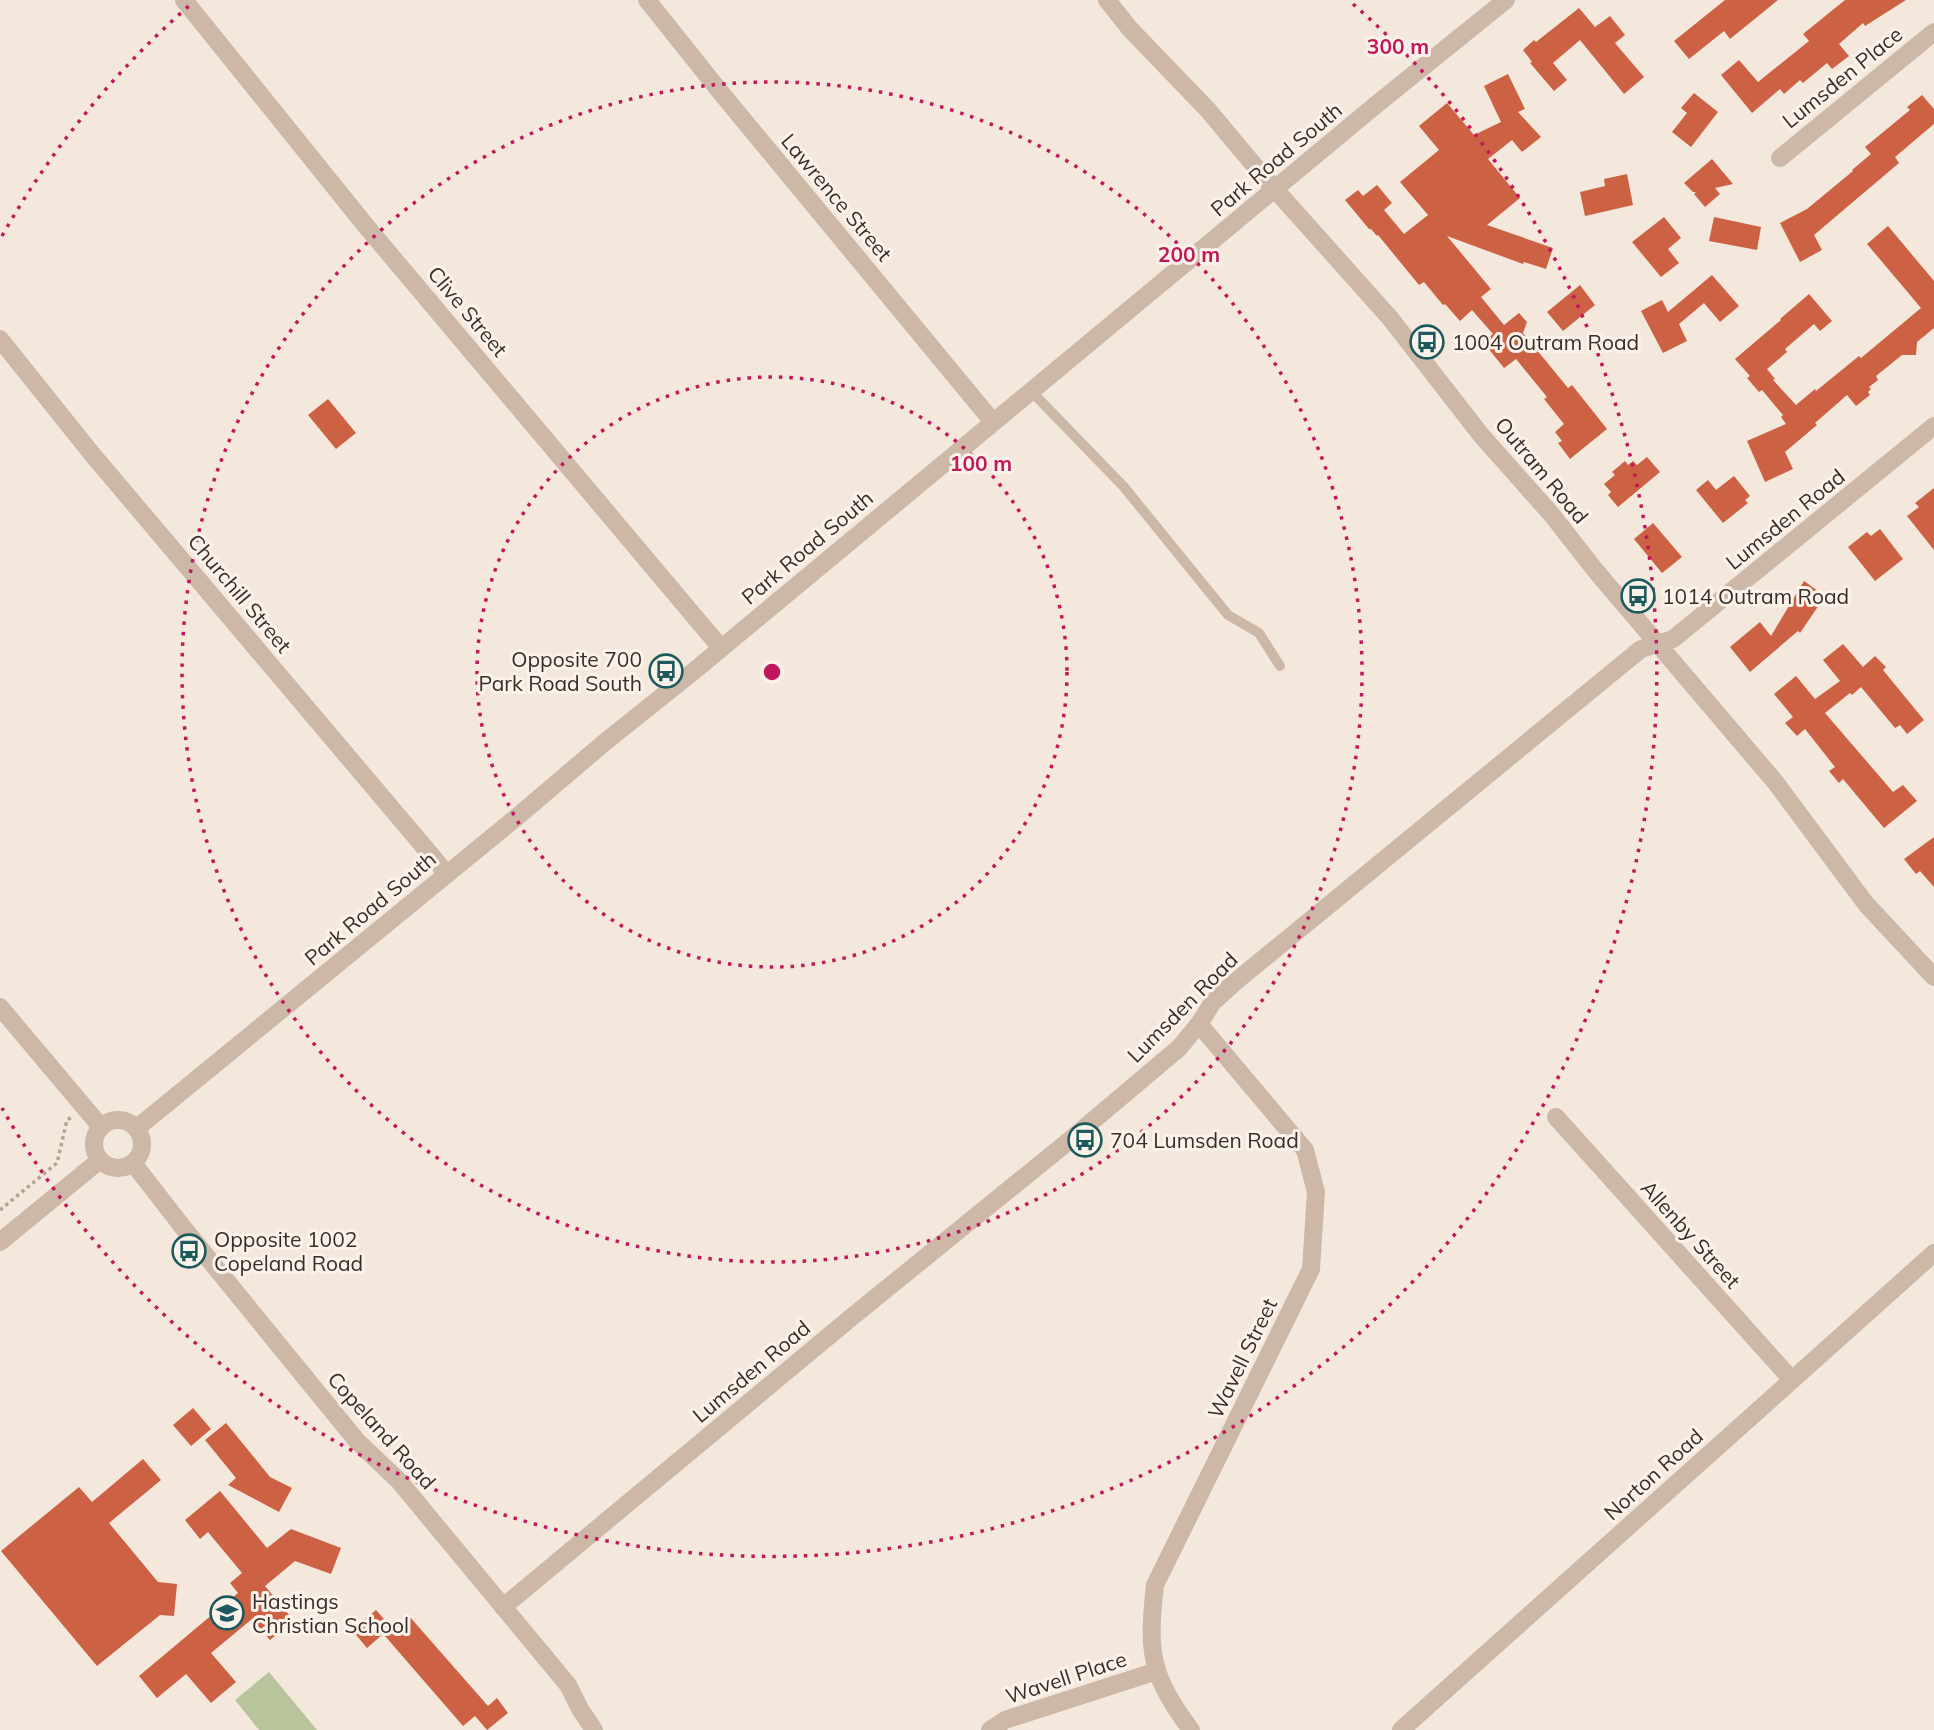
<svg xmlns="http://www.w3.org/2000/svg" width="1934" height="1730" viewBox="0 0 1934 1730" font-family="Mulish,sans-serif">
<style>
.green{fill:#b7c49c}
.building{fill:#cc6143}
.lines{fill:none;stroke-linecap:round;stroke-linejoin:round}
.path{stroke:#b9a292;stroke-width:3.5;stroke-dasharray:3.5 3.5;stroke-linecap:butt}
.lane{stroke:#cdb8a8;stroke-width:10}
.street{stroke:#cdb8a8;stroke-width:18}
.ring{fill:none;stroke:#c2185b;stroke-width:3.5;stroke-dasharray:3.5 7}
.labels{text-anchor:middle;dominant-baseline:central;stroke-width:6;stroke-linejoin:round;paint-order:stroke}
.street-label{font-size:21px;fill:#392d29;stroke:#fbf3ea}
.poi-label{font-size:21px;fill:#392d29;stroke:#fbf3ea;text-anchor:start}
.centre{fill:#c2185b;stroke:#fbf3ea;stroke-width:3.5}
.ring-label{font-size:21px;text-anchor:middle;font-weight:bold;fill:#c2185b;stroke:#fbf3ea;stroke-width:6;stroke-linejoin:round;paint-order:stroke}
</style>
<rect width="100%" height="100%" fill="#f4e8dd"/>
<!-- green -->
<polygon class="green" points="269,1672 317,1730 259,1730 235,1700"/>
<!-- building -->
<g class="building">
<polygon points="1725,0 1778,0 1730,39 1724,31 1689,59 1674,41"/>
<polygon points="1845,0 1906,0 1865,26 1863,23 1839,44 1849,56 1832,69 1827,63 1803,83 1800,80 1784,94 1780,89 1752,113 1721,75 1739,60 1758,82 1809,41 1803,34"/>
<polygon points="1579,8 1595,27 1610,16 1625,35 1615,43 1644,77 1624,94 1580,40 1553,63 1567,80 1554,91 1530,63 1532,62 1523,50 1534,40 1536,42"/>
<polygon points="1508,74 1525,109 1518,112 1541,137 1522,152 1512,140 1488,159 1520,198 1487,225 1553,248 1546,269 1524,262 1523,264 1447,236 1491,289 1481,297 1504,325 1519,313 1527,322 1523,333 1568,388 1572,385 1607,429 1570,459 1558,443 1562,441 1555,432 1564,424 1544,399 1547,397 1516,359 1504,368 1483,342 1493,334 1472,310 1460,321 1445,304 1443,305 1424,282 1419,285 1378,235 1377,236 1371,229 1369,229 1345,200 1358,190 1363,196 1377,185 1392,203 1384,210 1404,234 1428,215 1400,182 1439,150 1419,126 1447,103 1474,135 1501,122 1484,86"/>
<polygon points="1694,93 1718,112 1691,147 1672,132 1687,113 1681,108"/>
<polygon points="1922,95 1934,109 1934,124 1895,157 1899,163 1814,235 1822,250 1800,262 1780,223 1807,209 1853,171 1852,170 1871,154 1865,147 1910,110 1907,107"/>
<polygon points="1712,159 1733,184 1715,188 1720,194 1705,207 1694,194 1696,192 1693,192 1684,183"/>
<polygon points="1627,174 1633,205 1585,216 1580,192 1605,186 1604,179"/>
<polygon points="1664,217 1681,238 1668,249 1679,263 1661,277 1632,242"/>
<polygon points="1714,217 1761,227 1757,250 1709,241"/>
<polygon points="1888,226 1934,281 1934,328 1917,342 1916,355 1902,355 1876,376 1878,380 1869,387 1871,389 1868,392 1870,395 1856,406 1847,395 1815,423 1817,425 1785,452 1793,469 1765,482 1747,441 1786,424 1781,417 1783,415 1762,390 1759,392 1747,378 1750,376 1735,359 1781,320 1780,319 1809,294 1832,321 1820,331 1814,324 1785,349 1787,352 1767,369 1775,379 1773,380 1796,405 1815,389 1816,391 1859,356 1861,358 1921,308 1867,244"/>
<polygon points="1712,275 1739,306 1720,322 1704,303 1679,324 1687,341 1663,353 1641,311 1662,300 1668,312"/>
<polygon points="1580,285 1595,305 1563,331 1547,312"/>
<polygon points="328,399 356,433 336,449 308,415"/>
<polygon points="1647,457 1660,472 1618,507 1608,495 1611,492 1604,484 1615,475 1612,472 1625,461 1628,465 1633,461 1637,465"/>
<polygon points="1734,476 1750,496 1745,500 1748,503 1723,523 1696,490 1708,480 1716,490"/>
<polygon points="1934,488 1934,550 1907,516 1919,507 1915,503"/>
<polygon points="1653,523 1682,557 1662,573 1634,539"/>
<polygon points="1880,529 1903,559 1875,581 1848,547 1867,532 1871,536"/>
<polygon points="1804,581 1825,596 1800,633 1798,631 1750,672 1730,647 1760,622 1771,636"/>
<polygon points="1843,644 1863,667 1875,656 1886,667 1883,670 1924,720 1907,734 1900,725 1895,728 1861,687 1852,695 1850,693 1825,713 1893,792 1903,785 1917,801 1884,828 1843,779 1839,783 1829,771 1835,767 1805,729 1797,736 1785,723 1793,717 1774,694 1796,676 1815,699 1840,681 1823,660"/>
<polygon points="1934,837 1934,887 1920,871 1916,874 1904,859"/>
<polygon points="193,1408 211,1429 191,1446 173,1425"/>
<polygon points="226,1423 270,1477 292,1488 279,1512 228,1485 236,1478 205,1440"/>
<polygon points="143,1459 161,1480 109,1523 158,1582 177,1584 174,1616 160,1615 97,1666 1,1551 79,1487 92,1502"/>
<polygon points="220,1491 267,1548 291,1529 341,1548 331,1574 295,1561 265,1586 294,1621 270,1640 252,1619 211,1653 236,1682 211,1703 186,1674 157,1698 139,1676 238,1593 230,1583 242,1573 208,1532 200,1539 185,1520"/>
<polygon points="376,1610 391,1627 367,1648 352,1630"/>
<polygon points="409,1616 488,1706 497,1698 508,1713 487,1730 475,1716 463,1726 385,1636"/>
</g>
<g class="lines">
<!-- path -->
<polyline class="path" points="0,1210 57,1163 67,1120 72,1117"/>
<!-- lane -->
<polyline class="lane" points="1031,391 1124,487 1228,615 1259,633 1280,666"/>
<!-- street -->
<g class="street">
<polyline points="184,0 366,226 721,648"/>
<polyline points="647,0 722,94 993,422"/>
<polyline points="1107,0 1130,29 1208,110 1264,177 1390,318 1481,435 1552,515 1595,570 1776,783 1866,904 1934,977"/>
<polyline points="1780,158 1934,32"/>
<polyline points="0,339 92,454 447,874"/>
<polyline points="0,1007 101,1127"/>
<polyline points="1556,1117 1792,1380"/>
<circle cx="118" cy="1144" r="24"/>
<polyline points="137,1128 518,816 605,742 694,671 1377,104 1506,0"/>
<polyline points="133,1163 185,1230 357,1441 399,1481 568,1685 580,1709 594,1730"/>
<polyline points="0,1242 100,1160"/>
<polyline points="503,1607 853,1316 1070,1140 1179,1048 1199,1024 1213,1002 1235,982 1641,649 1673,639 1934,426"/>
<polyline points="990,1730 1005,1720 1157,1671"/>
<path d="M1191,1730C1178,1712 1165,1694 1158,1673C1148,1646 1152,1613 1155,1585L1311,1269L1316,1192L1305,1150L1199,1024"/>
<polyline points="1401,1730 1934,1253"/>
</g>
</g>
<!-- distance rings -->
<g class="ring">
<circle cx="772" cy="672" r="295"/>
<circle cx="772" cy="672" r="590"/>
<path d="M2 236A885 885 0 0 1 191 4M1353 4A885 885 0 1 1 2 1108"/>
</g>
<!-- icons -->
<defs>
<symbol id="bus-ring" viewBox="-11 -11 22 22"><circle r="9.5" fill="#fbf3ea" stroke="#1c5a5d" stroke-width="1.5"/><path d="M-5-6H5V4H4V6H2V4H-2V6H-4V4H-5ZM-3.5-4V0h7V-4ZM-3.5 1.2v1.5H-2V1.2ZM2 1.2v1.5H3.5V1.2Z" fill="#1c5a5d"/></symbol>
<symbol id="school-ring" viewBox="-11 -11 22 22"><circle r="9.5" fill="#fbf3ea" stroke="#1c5a5d" stroke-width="1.5"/><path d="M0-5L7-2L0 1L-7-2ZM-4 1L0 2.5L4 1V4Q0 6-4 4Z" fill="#1c5a5d"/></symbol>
</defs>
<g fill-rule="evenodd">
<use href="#bus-ring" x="1408" y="323" width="38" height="38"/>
<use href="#bus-ring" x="1619" y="577" width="38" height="38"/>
<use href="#bus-ring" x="647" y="652" width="38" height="38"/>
<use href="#bus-ring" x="1066" y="1121" width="38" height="38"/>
<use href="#bus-ring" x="170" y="1232" width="38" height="38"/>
<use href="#school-ring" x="208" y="1594" width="38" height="38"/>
</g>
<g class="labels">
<!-- street labels -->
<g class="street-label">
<text transform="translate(1842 77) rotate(-39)">Lumsden Place</text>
<text transform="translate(1276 159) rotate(-40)">Park Road South</text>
<text transform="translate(837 197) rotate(50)">Lawrence Street</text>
<text transform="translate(468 311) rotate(50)">Clive Street</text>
<text transform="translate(1542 470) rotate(50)">Outram Road</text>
<text transform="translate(1785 519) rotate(-39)">Lumsden Road</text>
<text transform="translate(807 547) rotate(-40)">Park Road South</text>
<text transform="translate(240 593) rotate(50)">Churchill Street</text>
<text transform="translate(370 908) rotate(-40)">Park Road South</text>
<text transform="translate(1182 1007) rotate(-45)">Lumsden Road</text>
<text transform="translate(1691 1234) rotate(48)">Allenby Street</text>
<text transform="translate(1242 1358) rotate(-64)">Wavell Street</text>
<text transform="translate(751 1371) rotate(-40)">Lumsden Road</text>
<text transform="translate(382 1430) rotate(48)">Copeland Road</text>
<text transform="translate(1653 1474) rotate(-42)">Norton Road</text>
<text transform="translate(1066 1677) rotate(-18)">Wavell Place</text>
</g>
<!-- poi labels -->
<g class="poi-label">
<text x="1452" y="342">1004 Outram Road</text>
<text x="1662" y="596">1014 Outram Road</text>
<text x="642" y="659" text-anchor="end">Opposite 700<tspan x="642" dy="24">Park Road South</tspan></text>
<text x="1110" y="1140">704 Lumsden Road</text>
<text x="214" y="1239">Opposite 1002<tspan x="214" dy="24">Copeland Road</tspan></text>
<text x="252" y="1601">Hastings<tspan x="252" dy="24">Christian School</tspan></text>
</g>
</g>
<circle cx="772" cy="672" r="10" class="centre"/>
<g class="ring-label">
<text x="1398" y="54">300 m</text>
<text x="1189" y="262">200 m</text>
<text x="981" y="471">100 m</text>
</g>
</svg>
